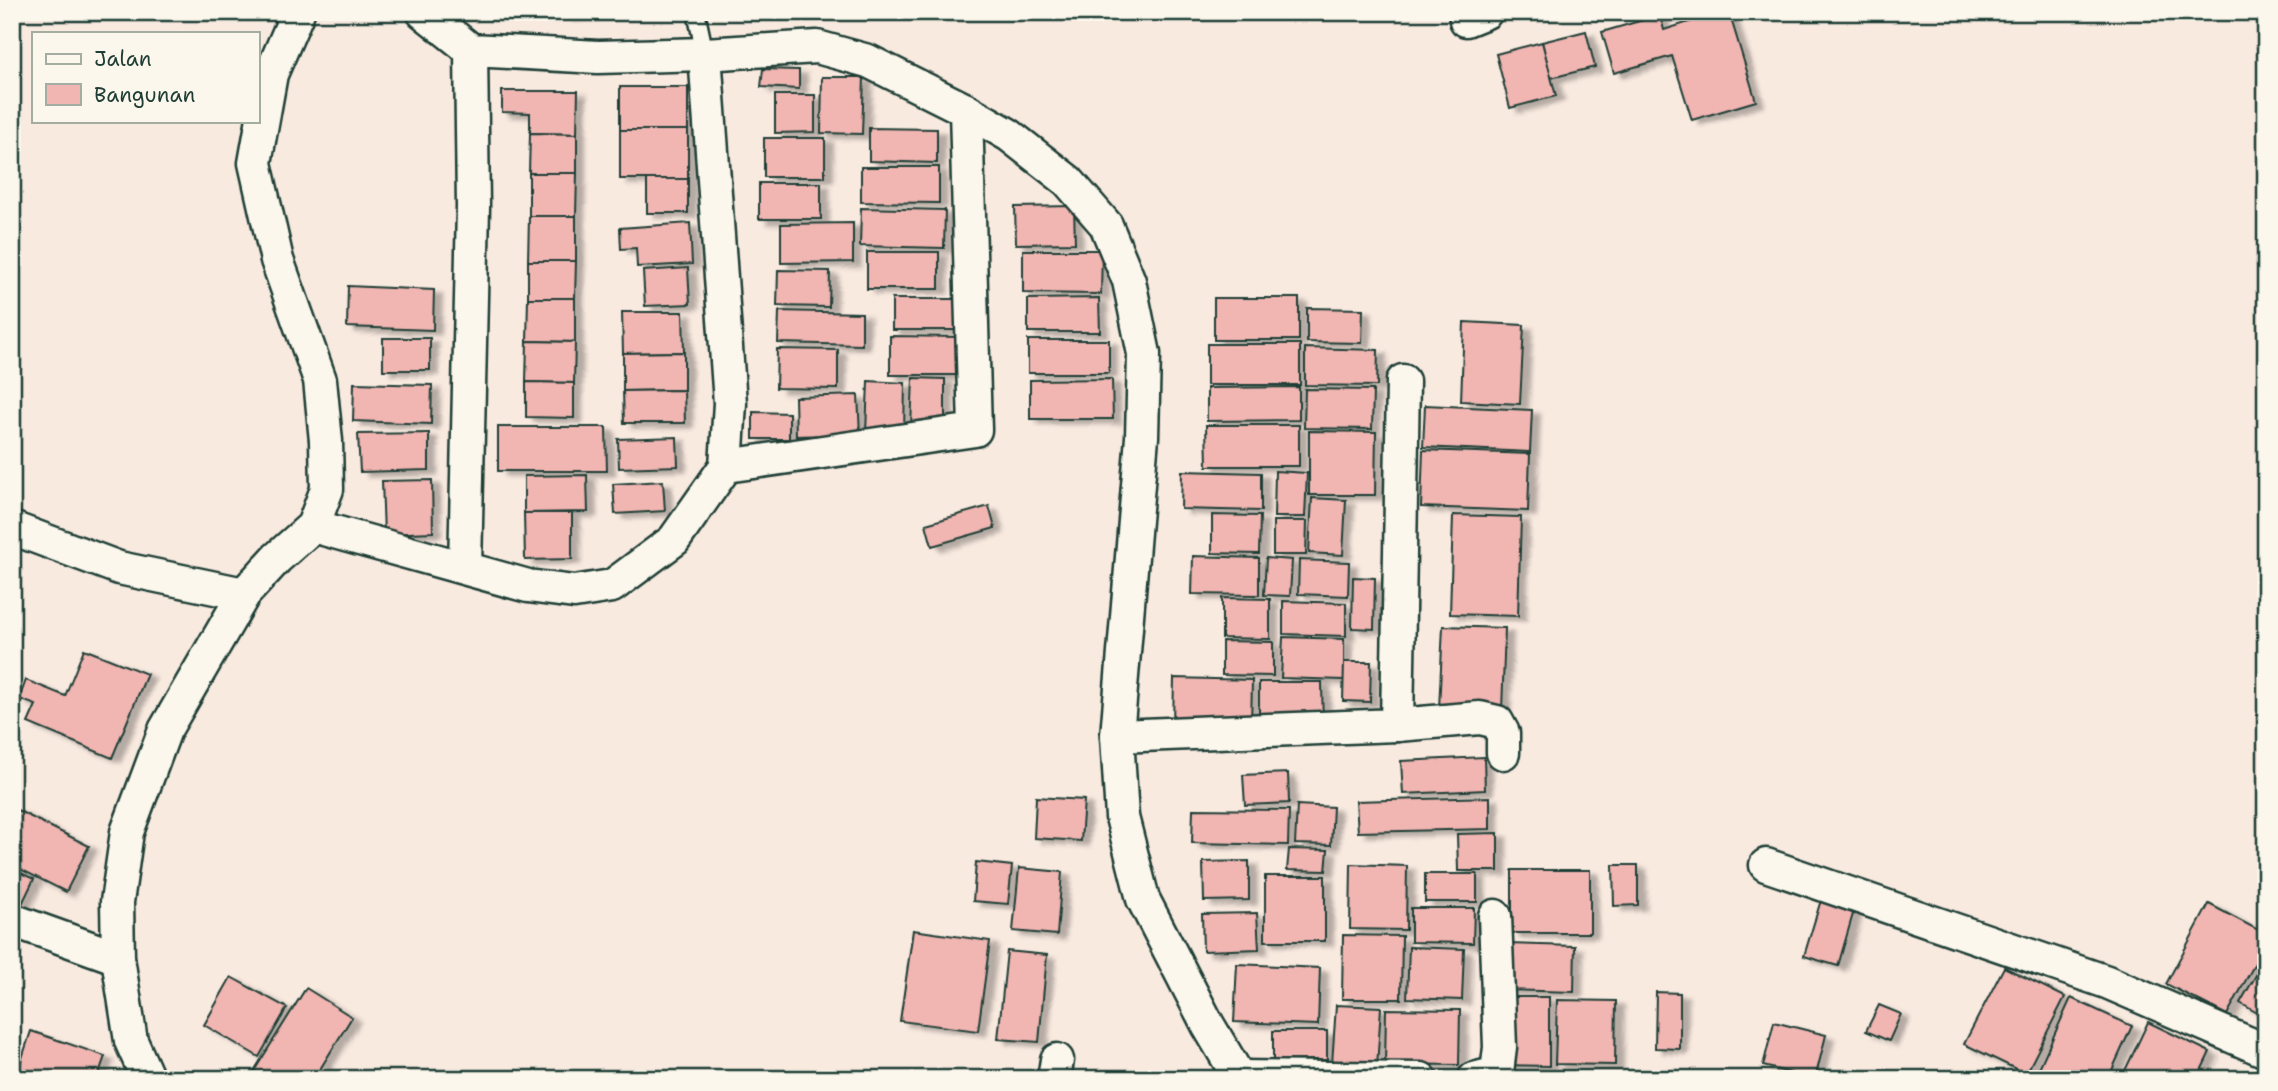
<svg xmlns="http://www.w3.org/2000/svg" width="2278" height="1091" viewBox="0 0 2278 1091" font-family="'Shantell Sans',sans-serif">
<style>
.building{fill:#f1b5b2;stroke:#1f3d34;stroke-width:2;filter:url(#shadow)}
.lines{fill:none;stroke-linecap:round;stroke-linejoin:round}
.service-casing{stroke:#1f3d34;stroke-width:21}
.minor-casing{stroke:#1f3d34;stroke-width:37}
.service{stroke:#fbf7ec;stroke-width:16}
.minor{stroke:#fbf7ec;stroke-width:32}
</style>
<defs>
<filter id="shadow"><feDropShadow dx="8" dy="4.5" stdDeviation="2" flood-color="#0004"/></filter>
</defs>
<rect width="100%" height="100%" fill="#f9eae0"/>
<filter id="ink" filterUnits="userSpaceOnUse"><feTurbulence type="fractalNoise" baseFrequency=".0143" numOctaves="2"/><feDisplacementMap in="SourceGraphic" scale="14" xChannelSelector="R" yChannelSelector="G"/><feConvolveMatrix kernelMatrix="1 2 1 2 8 2 1 2 1" color-interpolation-filters="sRGB"/></filter>
<g filter="url(#ink)">
<!-- building -->
<g class="building">
<polygon points="566,12 614,12 566,16"/>
<polygon points="1720,12 1729,12 1756,101 1692,120 1672,56 1614,73 1602,32 1660,15 1664,30"/>
<polygon points="1586,31 1595,67 1551,78 1542,42"/>
<polygon points="1542,42 1556,96 1510,108 1496,54"/>
<polygon points="763,69 799,70 799,89 761,87"/>
<polygon points="822,77 864,77 862,134 821,133"/>
<rect x="620" y="87" width="68" height="43"/>
<polygon points="502,91 578,91 577,134 530,133 530,113 502,112"/>
<polygon points="775,95 815,95 815,132 775,133"/>
<polygon points="869,128 937,129 937,163 869,161"/>
<rect x="620" y="130" width="68" height="49"/>
<polygon points="530,133 577,134 577,173 529,173"/>
<rect x="764" y="138" width="61" height="39"/>
<polygon points="861,167 939,167 939,203 861,202"/>
<polygon points="529,173 577,173 576,216 529,216"/>
<rect x="647" y="179" width="41" height="34"/>
<rect x="759" y="183" width="62" height="36"/>
<polygon points="1074,206 1075,243 1016,244 1015,207"/>
<polygon points="861,208 945,210 944,248 860,246"/>
<polygon points="529,216 576,216 576,261 528,261"/>
<polygon points="690,223 692,264 637,267 636,248 621,249 620,228"/>
<polygon points="853,223 853,262 781,263 781,224"/>
<polygon points="1023,250 1102,250 1101,294 1023,293"/>
<rect x="867" y="252" width="72" height="37"/>
<polygon points="528,261 576,261 575,298 528,298"/>
<polygon points="688,268 690,304 645,306 643,271"/>
<polygon points="778,270 830,271 829,307 777,306"/>
<polygon points="348,286 434,290 433,330 347,327"/>
<polygon points="528,298 575,298 575,342 527,341"/>
<polygon points="1099,298 1100,332 1028,332 1028,299"/>
<rect x="1214" y="298" width="85" height="42"/>
<rect x="892" y="299" width="67" height="31"/>
<polygon points="1307,308 1363,309 1362,343 1307,342"/>
<polygon points="779,311 862,313 862,345 778,343"/>
<polygon points="622,312 683,312 684,352 623,353"/>
<polygon points="1464,322 1524,325 1520,404 1461,401"/>
<polygon points="890,336 960,337 960,375 890,375"/>
<rect x="383" y="338" width="47" height="32"/>
<rect x="1028" y="340" width="81" height="33"/>
<polygon points="527,341 575,342 574,383 526,382"/>
<rect x="1207" y="344" width="93" height="41"/>
<polygon points="1305,348 1378,350 1377,386 1305,385"/>
<polygon points="777,349 838,350 838,389 776,388"/>
<polygon points="684,352 684,390 623,391 623,353"/>
<polygon points="913,378 945,379 945,427 911,427"/>
<polygon points="1112,379 1113,419 1030,419 1030,380"/>
<polygon points="868,381 905,383 904,434 866,433"/>
<polygon points="526,382 574,383 574,418 526,417"/>
<polygon points="354,383 432,385 431,424 353,421"/>
<polygon points="1299,387 1299,420 1207,421 1207,388"/>
<polygon points="1305,389 1373,390 1372,429 1304,428"/>
<polygon points="684,390 685,423 624,423 623,391"/>
<polygon points="858,395 860,434 796,436 795,397"/>
<polygon points="1425,405 1532,410 1530,452 1423,447"/>
<polygon points="753,412 789,413 789,439 753,439"/>
<polygon points="1206,425 1299,425 1299,466 1207,466"/>
<polygon points="498,427 606,427 607,471 498,471"/>
<polygon points="1309,431 1376,432 1375,495 1309,495"/>
<polygon points="429,433 429,470 360,472 358,434"/>
<polygon points="677,437 678,466 619,468 618,439"/>
<polygon points="1423,450 1530,454 1528,511 1421,507"/>
<polygon points="1182,471 1261,473 1261,511 1181,509"/>
<polygon points="1275,471 1307,473 1305,517 1274,517"/>
<polygon points="587,475 588,512 524,513 524,476"/>
<polygon points="432,480 433,532 384,534 382,481"/>
<polygon points="663,481 665,511 615,514 613,484"/>
<polygon points="1312,498 1346,500 1343,555 1309,553"/>
<polygon points="989,506 995,528 932,546 926,524"/>
<polygon points="524,513 572,513 572,559 525,560"/>
<polygon points="1212,515 1260,516 1259,554 1212,553"/>
<polygon points="1453,515 1521,517 1518,616 1450,614"/>
<polygon points="1273,521 1307,521 1306,555 1273,555"/>
<polygon points="1193,556 1259,558 1259,595 1192,594"/>
<polygon points="1266,558 1292,560 1290,596 1264,595"/>
<polygon points="1299,560 1349,562 1348,596 1298,594"/>
<polygon points="1353,577 1375,578 1374,629 1352,628"/>
<polygon points="1222,598 1270,599 1270,639 1222,638"/>
<polygon points="1283,601 1346,603 1346,636 1283,634"/>
<polygon points="1443,626 1505,628 1502,711 1439,709"/>
<polygon points="1283,637 1344,639 1344,680 1281,678"/>
<polygon points="1222,641 1273,642 1273,676 1222,675"/>
<polygon points="84,649 147,674 112,758 28,723 36,705 19,699 26,680 65,696"/>
<polygon points="1344,662 1371,662 1370,702 1343,701"/>
<polygon points="1174,678 1252,680 1251,727 1173,725"/>
<polygon points="1259,682 1322,682 1323,726 1259,727"/>
<polygon points="1484,757 1485,790 1403,794 1401,761"/>
<polygon points="1288,773 1289,803 1245,805 1243,775"/>
<polygon points="1036,797 1084,800 1081,841 1034,838"/>
<polygon points="1490,797 1490,829 1358,832 1356,801"/>
<polygon points="1297,805 1333,807 1331,845 1295,844"/>
<polygon points="15,809 89,846 66,892 12,865 12,814"/>
<polygon points="1193,809 1289,810 1288,845 1192,843"/>
<polygon points="1498,833 1498,871 1458,871 1457,834"/>
<polygon points="1289,849 1328,850 1326,871 1287,870"/>
<polygon points="1249,861 1249,900 1204,901 1203,862"/>
<polygon points="976,862 1012,866 1008,904 973,901"/>
<polygon points="1351,864 1407,866 1406,930 1350,929"/>
<polygon points="1613,865 1638,865 1638,905 1614,906"/>
<polygon points="1019,868 1062,872 1057,935 1013,931"/>
<polygon points="12,869 34,879 21,906 12,902"/>
<rect x="1512" y="870" width="78" height="63"/>
<rect x="1425" y="874" width="52" height="28"/>
<rect x="1265" y="876" width="60" height="65"/>
<polygon points="1824,890 1857,900 1838,966 1804,956"/>
<polygon points="2209,904 2266,934 2266,943 2227,1015 2166,984"/>
<polygon points="1411,908 1474,908 1473,943 1411,942"/>
<polygon points="1257,913 1259,949 1203,951 1202,914"/>
<polygon points="913,930 990,941 978,1031 900,1021"/>
<polygon points="1343,935 1402,936 1401,999 1342,999"/>
<polygon points="1506,944 1575,946 1574,992 1506,990"/>
<polygon points="1409,947 1464,949 1462,1000 1407,998"/>
<polygon points="1007,951 1047,955 1039,1042 998,1039"/>
<polygon points="2266,958 2266,1018 2240,1003"/>
<polygon points="1237,964 1320,968 1318,1025 1234,1022"/>
<polygon points="2004,967 2065,997 2026,1074 1964,1044"/>
<polygon points="231,977 287,1008 259,1057 204,1025"/>
<polygon points="306,988 352,1017 314,1079 266,1079 254,1071"/>
<polygon points="1656,992 1680,993 1680,1049 1655,1048"/>
<polygon points="1505,997 1549,997 1549,1066 1504,1065"/>
<polygon points="2071,998 2132,1026 2108,1079 2034,1079"/>
<polygon points="1557,1000 1616,1001 1615,1065 1555,1064"/>
<polygon points="1336,1005 1381,1007 1377,1067 1332,1064"/>
<polygon points="1879,1005 1901,1014 1889,1041 1866,1031"/>
<polygon points="1386,1009 1460,1010 1459,1065 1385,1064"/>
<polygon points="1774,1022 1826,1035 1815,1079 1763,1066"/>
<polygon points="2148,1022 2210,1052 2197,1079 2121,1079"/>
<polygon points="31,1031 105,1056 97,1079 15,1079"/>
<rect x="1273" y="1031" width="54" height="29"/>
</g>
<g class="lines">
<defs>
<polyline id="service" points="696,12 705,54"/>
<g id="minor">
<polyline points="423,12 471,50 598,57 705,54 817,47 868,61 966,110 1009,135 1068,181 1106,225 1129,281 1144,354 1142,437 1117,736 1122,817 1143,899 1208,1025 1240,1079"/>
<polyline points="1466,20 1486,12"/>
<polyline points="726,466 975,430 966,110"/>
<polyline points="313,526 528,586 574,592 612,586 674,540 726,466 730,403 705,54"/>
<polyline points="12,528 119,568 244,594"/>
<polyline points="465,568 473,207 471,50"/>
<polyline points="1397,725 1480,718 1497,722 1503,733 1503,753"/>
<polyline points="1117,736 1397,725 1403,381"/>
<polyline points="1766,865 2107,982 2266,1051"/>
<polyline points="12,920 118,958"/>
<polyline points="1239,1077 1421,1079"/>
<polyline points="148,1079 131,1041 118,958 117,902 127,832 165,730 244,594 277,558 313,526 327,489 326,441 320,380 277,260 255,163 271,74 298,12"/>
<polyline points="1054,1079 1057,1060"/>
<polyline points="1474,1079 1497,1073 1500,1047 1495,916"/>
</g>
</defs>
<!-- service casing -->
<use href="#service" class="service-casing"/>
<!-- minor casing -->
<use href="#minor" class="minor-casing"/>
<!-- service -->
<use href="#service" class="service"/>
<!-- minor -->
<use href="#minor" class="minor"/>
</g>
</g>
<!-- margin -->
<rect width="2278" height="1091" fill="none" stroke="#fbf7ec" stroke-width="42"/>
<rect x="21" y="21" width="2236" height="1049" fill="none" stroke="#1f3d34" stroke-width="2.5" filter="url(#ink)"/>
<!-- legend -->
<rect x="32" y="32" width="228" height="91" fill="#fbf7ec" stroke="#a3ada2" stroke-width="2"/>
<rect x="46" y="54" width="35" height="10" fill="#fbf7ec" stroke="#a3ada2" stroke-width="2"/>
<text x="94" y="66" font-size="21" fill="#1f3d34">Jalan</text>
<rect x="46" y="84" width="35" height="21" fill="#f1b5b2" stroke="#a3ada2" stroke-width="2"/>
<text x="94" y="102" font-size="21" fill="#1f3d34">Bangunan</text>
</svg>
